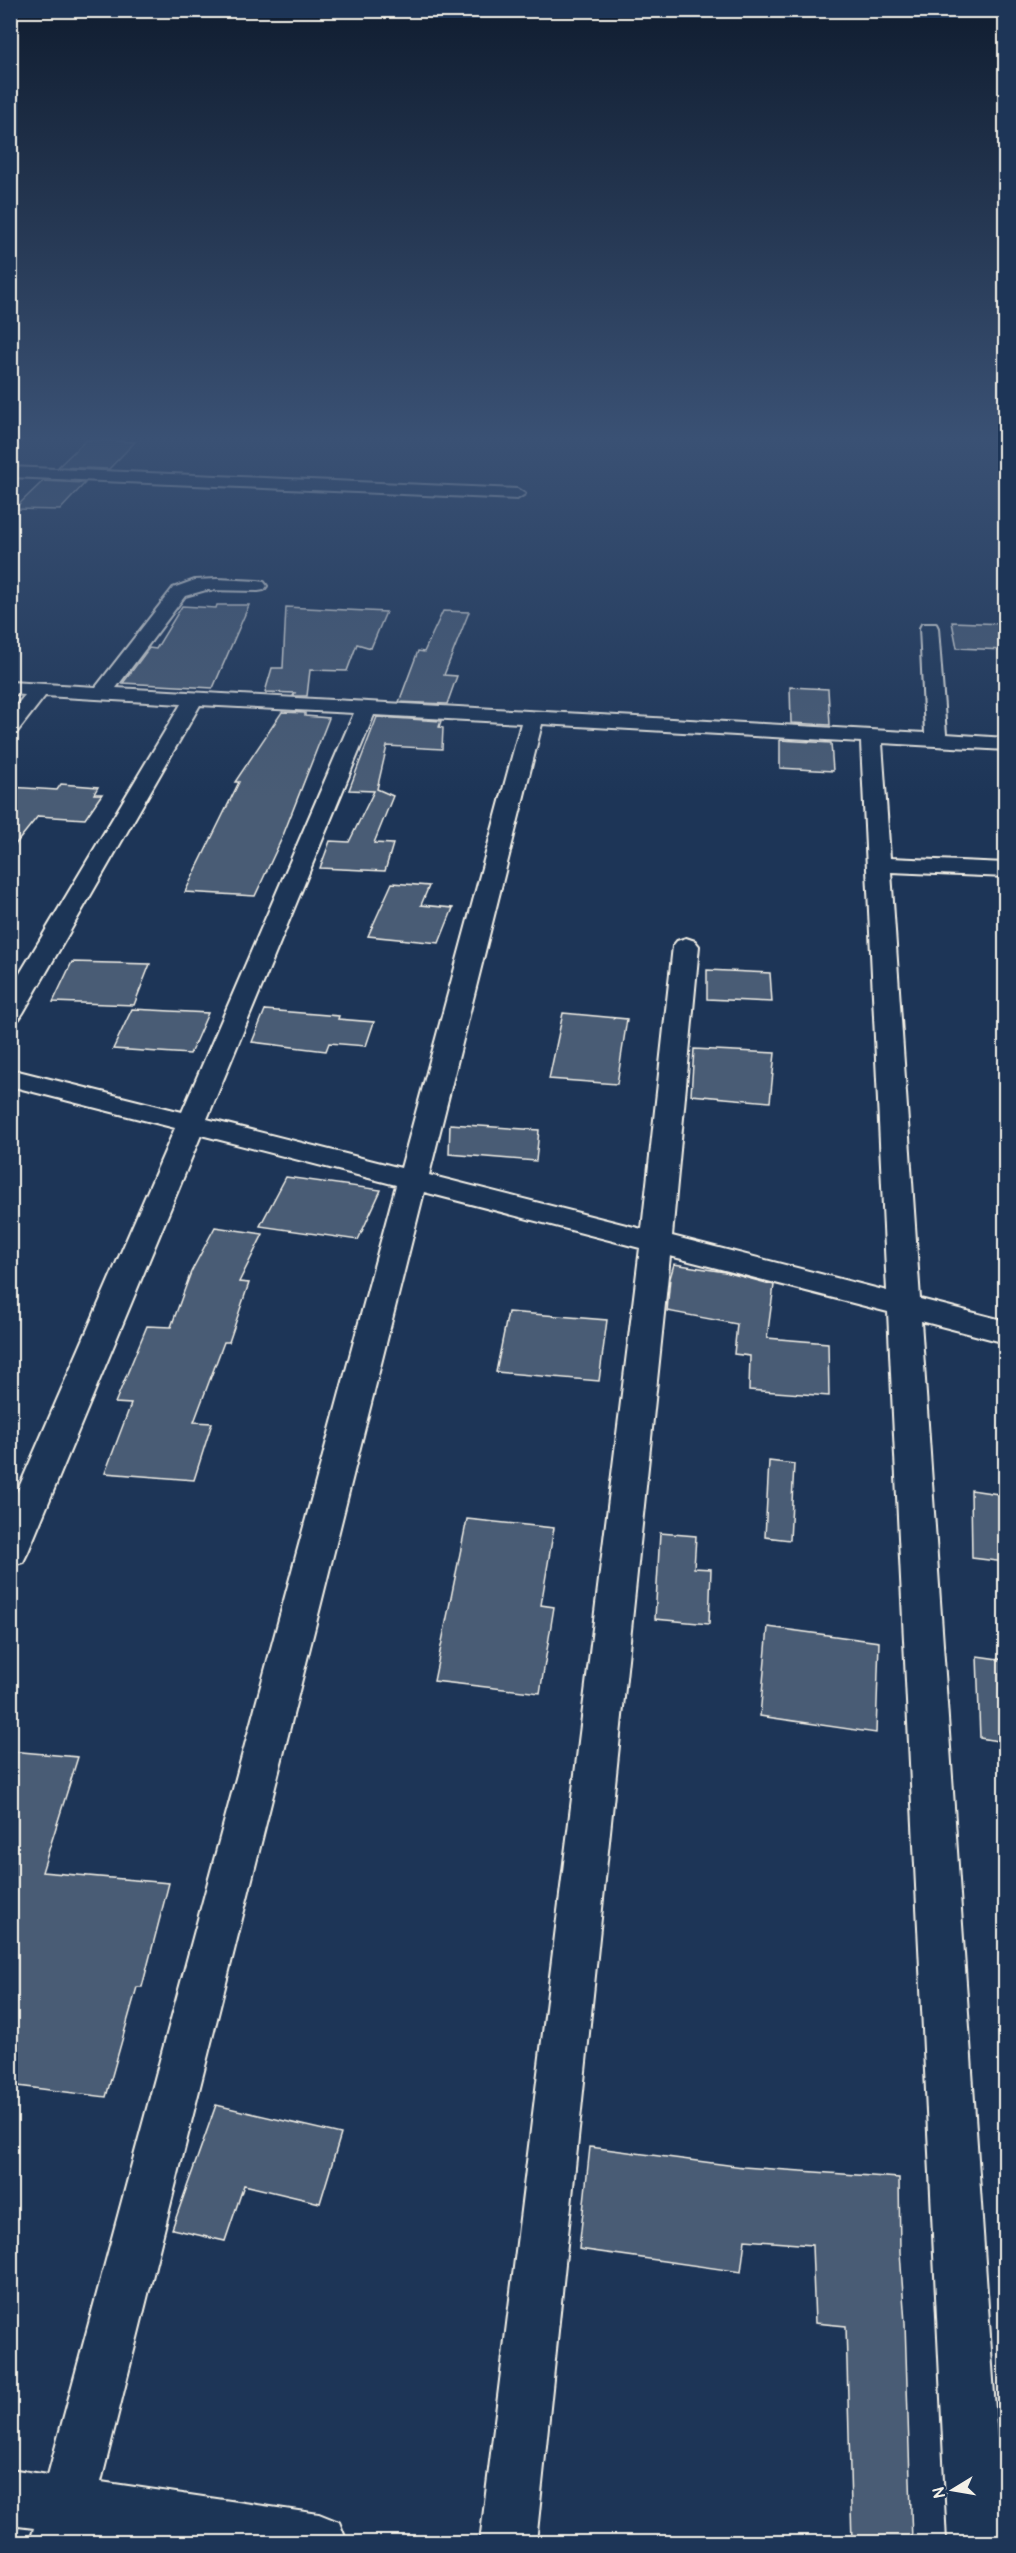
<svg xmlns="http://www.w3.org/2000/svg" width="1016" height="2553" viewBox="0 0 1016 2553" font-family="Pangolin,sans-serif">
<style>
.building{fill:#485b74;stroke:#f4f1e8;stroke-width:1.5}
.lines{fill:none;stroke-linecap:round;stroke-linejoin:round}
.minor-casing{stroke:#f4f1e8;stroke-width:4}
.minor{fill:#1d3557;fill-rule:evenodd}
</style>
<rect width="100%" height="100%" fill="#1d3557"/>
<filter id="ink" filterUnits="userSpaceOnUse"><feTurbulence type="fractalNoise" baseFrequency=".0167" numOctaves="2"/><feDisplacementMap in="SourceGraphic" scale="12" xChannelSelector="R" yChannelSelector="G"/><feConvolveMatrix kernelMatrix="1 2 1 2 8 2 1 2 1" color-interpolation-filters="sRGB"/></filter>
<g filter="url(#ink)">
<!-- building -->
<g class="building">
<polygon points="86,440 135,442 109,469 58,467"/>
<polygon points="43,481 85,483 60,510 14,509"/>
<polygon points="217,605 249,605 213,688 123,683 149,648 156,649 182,606 216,608"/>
<polygon points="286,607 386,612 371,648 357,644 347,671 310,670 307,696 293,696 295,693 265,692 272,668 283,668"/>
<polygon points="443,611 469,612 444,675 457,676 447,704 399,702 418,651 424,652"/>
<polygon points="952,622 1005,624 1005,650 957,648"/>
<polygon points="790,687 828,689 830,725 791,723"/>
<polygon points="282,712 305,713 305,716 329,718 282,838 255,896 185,892 239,782 235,782"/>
<polygon points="377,717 441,721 439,727 443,728 442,749 387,746 377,789 393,796 374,843 393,844 385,871 320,868 330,841 349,842 374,791 349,790"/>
<polygon points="780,740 831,743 833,771 780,768"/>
<polygon points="61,784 98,787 94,794 102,794 85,819 38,816 10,851 10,787 57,790"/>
<polygon points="392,883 429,886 421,905 453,908 439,943 368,936"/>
<polygon points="72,962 150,964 134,1005 53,1002"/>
<polygon points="707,970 770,973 772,1002 707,999"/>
<polygon points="132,1009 208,1013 190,1054 113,1049"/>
<polygon points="265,1010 339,1016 338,1019 374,1022 366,1046 329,1043 326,1051 252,1042"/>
<polygon points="563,1013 627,1019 617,1084 549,1079"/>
<polygon points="694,1049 775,1053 770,1102 691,1095"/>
<polygon points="450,1124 539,1130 536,1161 449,1154"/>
<polygon points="286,1177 381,1190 358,1240 260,1226"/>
<polygon points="215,1227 263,1234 239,1282 249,1283 229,1342 224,1342 194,1422 212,1423 194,1480 105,1473 131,1404 115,1403 147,1326 171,1327 191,1272"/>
<polygon points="674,1264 725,1272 774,1285 767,1338 828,1343 829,1396 749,1390 750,1356 734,1354 737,1324 667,1311 670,1278"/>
<polygon points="508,1312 607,1320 599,1381 496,1372"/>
<polygon points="769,1461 794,1464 790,1540 765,1537"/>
<polygon points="971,1490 1005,1495 1005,1562 972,1558"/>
<polygon points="467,1519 554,1528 541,1605 554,1607 540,1693 434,1681"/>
<polygon points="660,1533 696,1536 694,1568 711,1569 709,1624 655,1619"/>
<polygon points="768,1627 879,1642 876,1733 760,1716"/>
<polygon points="977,1656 1005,1660 1005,1742 980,1738"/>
<polygon points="10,1751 78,1757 42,1872 169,1883 142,1987 137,1987 106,2097 10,2085"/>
<polygon points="216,2105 341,2134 320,2203 244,2185 225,2241 172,2229"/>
<polygon points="590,2147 743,2167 899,2178 900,2252 905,2323 912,2542 852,2542 846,2326 815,2323 812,2245 745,2240 741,2272 579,2249"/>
</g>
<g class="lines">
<defs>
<g id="minor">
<polygon points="10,439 23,439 10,447"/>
<polygon points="10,467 517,489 525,494 517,499 10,477"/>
<path d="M217,579L258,581L264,582L267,586L264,590L258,591L206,590L185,596L116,688L925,733L920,628L922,624H936L938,628L946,734L1006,738V750L882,743L890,858L1006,863V877L891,872L920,1299L1006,1321V1343L921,1321L1004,2542H948L888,1312L670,1256L536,2542H480L640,1248L424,1192L101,2482L319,2514L339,2522L347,2542H132L88,2536L86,2542H30L34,2528L10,2525V2469L48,2475L396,1185L201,1135L28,1552L23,1562L10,1566V1508L175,1128L10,1086V1069L182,1112L354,713L200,705L23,1013L19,1019L10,1021V990L181,704L45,696L17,732L10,734V713L25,695L10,694V682L96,687L173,588L195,580ZM374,715L521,723L401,1168L207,1119ZM542,724L861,742L887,1291L672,1236L699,946L695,941L686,938L677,941L673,946L642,1229L429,1175Z"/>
</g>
</defs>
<!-- minor casing -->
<use href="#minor" class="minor-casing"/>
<!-- minor -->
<use href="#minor" class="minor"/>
</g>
</g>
<!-- sky -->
<linearGradient id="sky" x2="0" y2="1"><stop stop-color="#101d30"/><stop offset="0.55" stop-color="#3a5174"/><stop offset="1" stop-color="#3a5174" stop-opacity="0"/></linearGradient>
<rect width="1016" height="797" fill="url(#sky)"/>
<!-- margin -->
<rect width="1016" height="2553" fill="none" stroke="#1d3557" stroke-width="36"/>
<rect x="18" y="18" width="980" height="2517" fill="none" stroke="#f4f1e8" stroke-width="2" filter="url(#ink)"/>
<!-- north arrow -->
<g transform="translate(953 2490) rotate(259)" stroke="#1d3557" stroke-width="4.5" paint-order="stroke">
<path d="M0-4.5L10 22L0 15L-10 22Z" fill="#f4f1e8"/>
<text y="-9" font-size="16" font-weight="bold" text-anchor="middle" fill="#f4f1e8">N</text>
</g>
</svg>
